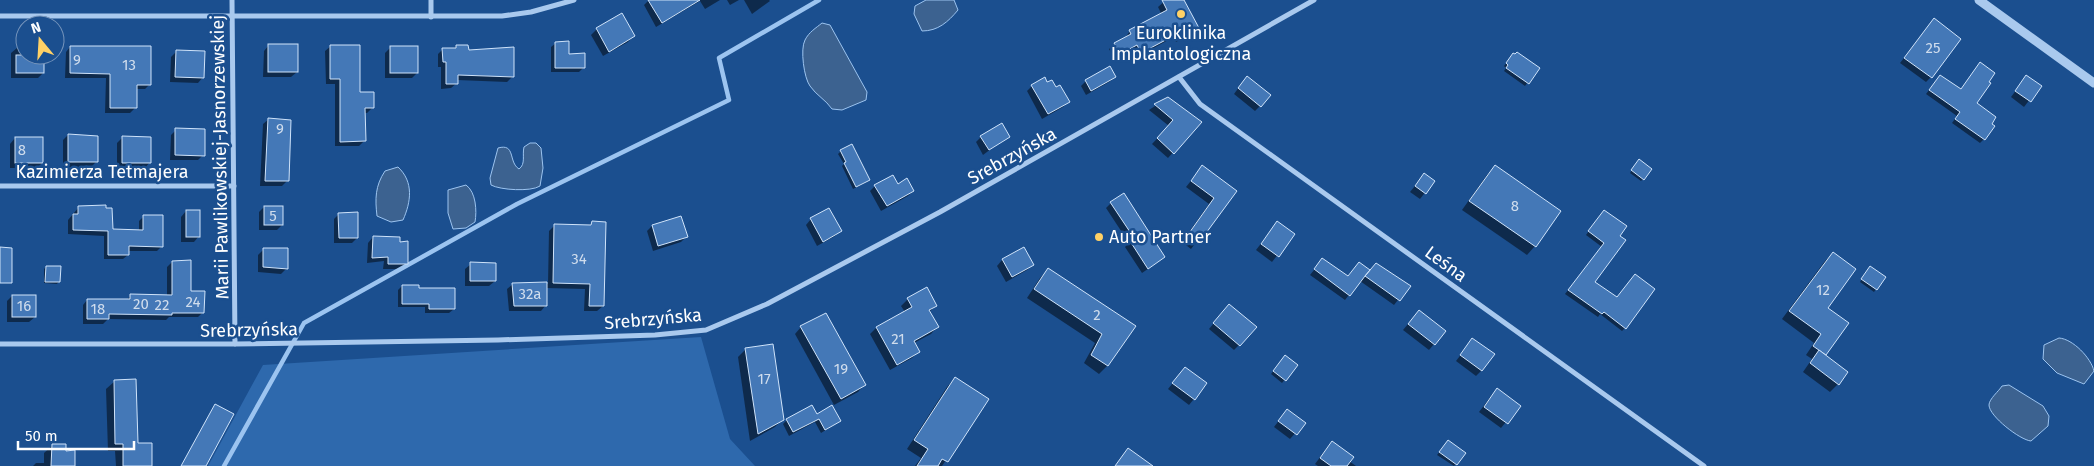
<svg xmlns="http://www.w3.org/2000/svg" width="2094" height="466" viewBox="0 0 2094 466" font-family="'Fira Sans',sans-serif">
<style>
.green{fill:#2e69ad}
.water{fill:#3c6290;stroke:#9cc4f0}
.shadow{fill:#0007}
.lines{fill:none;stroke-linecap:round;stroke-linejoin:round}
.stream{stroke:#9cc4f0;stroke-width:4.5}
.building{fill:#4478b7;stroke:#cfe3fa}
.minor{stroke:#a9c9ee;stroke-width:5}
.tertiary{stroke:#a9c9ee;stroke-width:9}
.poi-dot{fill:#ffd166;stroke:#1b4f8f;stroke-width:2}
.labels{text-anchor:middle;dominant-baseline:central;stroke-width:5;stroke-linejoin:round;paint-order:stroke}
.number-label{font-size:15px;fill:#d0dded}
.poi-label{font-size:18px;fill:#fff;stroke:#1b4f8f}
.street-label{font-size:18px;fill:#fff;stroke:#1b4f8f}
</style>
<rect width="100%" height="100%" fill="#1b4f8f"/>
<!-- green -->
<polygon class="green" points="701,337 730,439 755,466 208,466 263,365"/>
<!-- water -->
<g class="water">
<path d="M926,0H954L958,10C948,22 938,31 922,31L914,14L915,6Z"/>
<path d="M822,23L830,25L867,92L866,100L842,110L832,109C826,100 816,95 810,86C804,78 800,49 805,40C809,32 816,28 822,23Z"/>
<path d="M530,143H536L541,148L543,168L540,186C531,192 500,190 491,185L490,178L498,148C516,143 508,162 519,169C526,164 522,155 524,147Z"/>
<path d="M398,167C414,182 411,202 403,220L391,222L377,216C375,199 375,186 385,171Z"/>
<path d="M466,185C476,192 477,211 475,222L466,228L453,229L448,213V190Z"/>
<path d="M2059,338C2073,339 2091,358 2094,371L2084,384L2057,373L2043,359L2044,345Z"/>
<path d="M2009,385L2043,406L2049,416L2048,426L2031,441C2020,440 1989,416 1989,405C1989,399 1999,391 2002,386Z"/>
</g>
<!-- shadow -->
<g class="shadow">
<polygon points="649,0 720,0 705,9 700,1 656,27 644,5"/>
<polygon points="727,0 739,0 730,5"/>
<polygon points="744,0 769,0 770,1 752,14"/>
<polygon points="1166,0 1183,0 1198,27 1192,33 1176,42 1174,37 1135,58 1131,50 1114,58 1109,49 1125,38 1130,31 1162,15 1158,7"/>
<polygon points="621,15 633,36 628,42 603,56 591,35 597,29"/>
<polygon points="1934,20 1931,77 1926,82 1900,63"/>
<polygon points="556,43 583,68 579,72 551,72 551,47"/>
<polygon points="269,45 297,72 291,77 263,77 264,51"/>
<polygon points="331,46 359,94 373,107 367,113 364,113 364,141 359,146 335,146 335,84 326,84 325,51"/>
<polygon points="456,46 467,51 513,76 507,82 457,80 457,83 451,88 441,89 441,67 438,67 438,54 443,49 454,49"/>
<polygon points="70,47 150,84 145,89 136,89 135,108 130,113 105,113 106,78 65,78 66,52"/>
<polygon points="17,48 25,48 25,55 43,55 43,73 38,78 11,78 11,53"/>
<polygon points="390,48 417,73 412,78 385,78 385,53"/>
<polygon points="176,52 203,77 198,83 170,82 171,57"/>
<polygon points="1511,57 1538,68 1525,86 1504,71 1506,68 1504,66"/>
<polygon points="1115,77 1109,82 1086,95 1081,86 1086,81"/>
<polygon points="2026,77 2040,86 2024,107 2011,97"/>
<polygon points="1936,81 1961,90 1975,104 1984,139 1980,143 1952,123 1957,116 1926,94"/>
<polygon points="1242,83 1260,106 1255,111 1234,94"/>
<polygon points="1047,84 1055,89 1068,102 1063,107 1042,119 1027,91 1032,86"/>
<polygon points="1167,98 1200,122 1168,158 1152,144 1169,126 1149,110"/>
<polygon points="269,119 287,181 282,186 260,186 263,124"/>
<polygon points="176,130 203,155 198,160 170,160 171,135"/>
<polygon points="68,135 96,162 91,167 63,167 63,140"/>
<polygon points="1008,136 983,155 976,142 981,137"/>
<polygon points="15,138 42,163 37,168 10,168 10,144"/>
<polygon points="122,138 150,162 145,168 117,168 117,143"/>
<polygon points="841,151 868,180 866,182 853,189 842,166 844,164 838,154"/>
<polygon points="1637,163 1643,179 1641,181 1630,173"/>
<polygon points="1202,167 1235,191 1191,249 1182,242 1209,204 1186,187"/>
<polygon points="1495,167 1559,211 1535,246 1527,255 1462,210 1487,175"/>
<polygon points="1424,175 1434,181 1420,199 1410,192"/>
<polygon points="897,185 913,191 908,196 881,211 870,191 875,186"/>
<polygon points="1111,203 1158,262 1142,273 1125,247 1129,243 1106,208"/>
<polygon points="79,207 111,230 139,231 139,221 144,216 161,247 157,251 128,251 128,255 123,259 104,259 104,236 68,234 68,220"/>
<polygon points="264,207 282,225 277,230 259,230 259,212"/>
<polygon points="186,211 199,236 194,242 181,242 181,217"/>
<polygon points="339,214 357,238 352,243 334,243 334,219"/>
<polygon points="1601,214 1625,226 1594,282 1625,328 1622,331 1600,314 1598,317 1565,294 1602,247 1586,235"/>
<polygon points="811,219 840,231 835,236 817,246 806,225"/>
<polygon points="592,223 603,306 597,311 584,311 585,289 546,288 546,305 541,311 509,311 507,289 513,284 548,284 549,231 555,225 589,226"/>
<polygon points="1277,223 1293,235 1272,262 1256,250"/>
<polygon points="652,226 686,237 681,242 653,251 647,231"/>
<polygon points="373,237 399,243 406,263 401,269 383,269 384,261 367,263 368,243"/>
<polygon points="264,249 287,268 281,274 258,272 258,255"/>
<polygon points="1024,249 1032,265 1027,270 1006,282 997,266 1002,260"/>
<polygon points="1833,253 1826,308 1847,324 1824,355 1838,384 1830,392 1803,372 1812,359 1806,355 1814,343 1782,319 1825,261"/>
<polygon points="1322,260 1347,277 1359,263 1369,271 1409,286 1394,305 1360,281 1345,300 1310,275"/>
<polygon points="172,262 203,312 198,317 169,317 166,320 108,319 103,324 83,324 83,305 87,300 127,300 131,295 167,296 167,267"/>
<polygon points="471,264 495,281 489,286 465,286 465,269"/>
<polygon points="46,267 59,281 57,284 44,283 44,269"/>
<polygon points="1048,270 1134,326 1107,366 1099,374 1084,363 1095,343 1027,298 1040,278"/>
<polygon points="1868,270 1876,289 1874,292 1860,282"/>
<polygon points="402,286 454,309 449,313 425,313 425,307 398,307 398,290"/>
<polygon points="926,289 936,305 929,312 937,327 931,334 914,343 918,352 912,358 890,370 870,334 876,328 905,312 901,306 908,299"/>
<polygon points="12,296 35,317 29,322 7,322 7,301"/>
<polygon points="1224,311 1239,345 1234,350 1209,329"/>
<polygon points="1419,311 1444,332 1429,350 1403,330"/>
<polygon points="801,327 864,385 858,392 834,405 795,334"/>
<polygon points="1472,340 1481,371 1476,376 1456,361"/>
<polygon points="746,349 783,419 775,427 750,441 738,357"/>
<polygon points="1283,359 1296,366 1282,383 1271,374"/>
<polygon points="1185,368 1206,384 1189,405 1168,389"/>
<polygon points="955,378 987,399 942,466 915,466 921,458 907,449 947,387"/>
<polygon points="115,381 136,445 151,466 116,466 115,451 108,451 106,389"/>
<polygon points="1492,395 1519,406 1501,428 1479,412"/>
<polygon points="1287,410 1304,423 1290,439 1274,427"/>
<polygon points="816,416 840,421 821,433 815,422 789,436 783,424 787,420"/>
<polygon points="1446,444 1464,453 1454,466 1437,455"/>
<polygon points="53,445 64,452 74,466 33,466 36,463 44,463 44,453"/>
<polygon points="1327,448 1349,461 1356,466 1318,466 1315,464"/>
</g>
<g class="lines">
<!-- stream -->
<polyline class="stream" points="224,466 304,323 517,204 729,100 719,58 819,0"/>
</g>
<!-- building -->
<g class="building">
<polygon points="648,0 700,0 662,23"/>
<polygon points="1162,0 1184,0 1199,28 1182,37 1179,33 1141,53 1137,45 1120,54 1114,43 1131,34 1129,30 1167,10"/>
<polygon points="622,13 635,36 609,52 596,28"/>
<polygon points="1934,18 1961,39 1932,78 1904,58"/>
<polygon points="569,41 569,54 585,53 585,68 555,68 555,42"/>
<rect x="268" y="44" width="30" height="28"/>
<polygon points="330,45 360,45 360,92 374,92 374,108 365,108 366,141 340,142 340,79 330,79"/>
<polygon points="456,45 468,45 469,50 514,47 514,77 458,75 458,84 446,84 446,62 443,62 442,48 456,48"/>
<polygon points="70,46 151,46 151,85 137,85 137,108 110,108 110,74 70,73"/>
<rect x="390" y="46" width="28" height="27"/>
<polygon points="176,50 205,51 204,78 175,77"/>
<polygon points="1517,52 1540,68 1529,84 1506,68 1508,65 1506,63 1513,53 1515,54"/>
<rect x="16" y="55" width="28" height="18"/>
<polygon points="1980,62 1995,73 1989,82 1991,83 1977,103 1996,117 1992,124 1995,126 1985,140 1955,119 1960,112 1929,90 1940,75 1961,89"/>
<polygon points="1110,66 1116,77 1091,91 1085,80"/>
<polygon points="2026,75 2042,86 2031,102 2015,91"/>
<polygon points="1247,76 1271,95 1261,107 1238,88"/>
<polygon points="1045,77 1047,82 1052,80 1056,87 1060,85 1070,102 1048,114 1031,85"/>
<polygon points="1168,97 1202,122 1174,154 1157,138 1173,120 1154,104"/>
<polygon points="268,118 291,120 289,181 265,181"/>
<polygon points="1002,123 1010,137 989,150 980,136"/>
<polygon points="175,128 205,129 205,156 175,155"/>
<polygon points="68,134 98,136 98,162 68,162"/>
<polygon points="122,136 151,137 151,163 122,163"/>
<rect x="15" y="137" width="28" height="26"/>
<polygon points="852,144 870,180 856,187 844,163 846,162 840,150"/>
<polygon points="1639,159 1652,169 1644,180 1631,170"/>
<polygon points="1202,165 1237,191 1198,244 1187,236 1214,198 1191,181"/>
<polygon points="1495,165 1561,211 1536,247 1469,201"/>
<polygon points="1424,173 1435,181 1426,194 1415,186"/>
<polygon points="893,175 898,184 907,178 914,191 887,206 874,185"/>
<polygon points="1124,193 1165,257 1148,269 1130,241 1134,238 1110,202"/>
<polygon points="106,205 106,208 112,208 113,229 143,230 143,215 163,215 163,247 129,246 129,255 108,255 108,231 73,230 73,214 78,214 78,206"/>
<rect x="264" y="206" width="19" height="19"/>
<polygon points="829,208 842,231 823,242 810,218"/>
<rect x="186" y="210" width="14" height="27"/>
<polygon points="1604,210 1627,226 1620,236 1626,240 1595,282 1617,297 1635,274 1655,289 1626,329 1604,312 1602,314 1568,290 1604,243 1588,231"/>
<polygon points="358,212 358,238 339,238 338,213"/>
<polygon points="681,216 688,237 658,246 652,225"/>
<polygon points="592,221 606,222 604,306 589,306 590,284 553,283 554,224 591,225"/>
<polygon points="1277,221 1295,234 1279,257 1261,244"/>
<polygon points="373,236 400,237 400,242 408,241 408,264 388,264 388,257 372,258"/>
<polygon points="0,247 12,248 12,283 0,283"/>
<polygon points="1024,247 1034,265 1012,277 1002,259"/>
<polygon points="263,248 288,248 288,269 263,267"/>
<polygon points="1833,252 1856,269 1828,308 1849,323 1826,355 1813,346 1821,334 1789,311"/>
<polygon points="1322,258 1348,276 1359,262 1370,270 1365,276 1376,263 1411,286 1400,301 1365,276 1350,296 1314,269"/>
<polygon points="191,260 191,291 205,291 204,313 172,313 172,315 109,314 109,319 87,319 87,299 130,299 130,294 172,295 172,261"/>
<polygon points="470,262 496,263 496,281 470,281"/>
<polygon points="46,266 61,266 60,282 45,282"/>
<polygon points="1870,266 1886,277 1877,290 1861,279"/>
<polygon points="1048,268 1136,326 1108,366 1091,355 1102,334 1034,289"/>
<polygon points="547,282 547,306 514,306 512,283"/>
<polygon points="402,285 419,285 419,288 455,288 455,309 429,309 429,304 402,304"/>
<polygon points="927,287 937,306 929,310 939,327 914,341 920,352 897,365 876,327 912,307 907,298"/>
<rect x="12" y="295" width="24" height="22"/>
<polygon points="1229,304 1257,327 1240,346 1213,323"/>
<polygon points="1419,310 1446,331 1435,345 1408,324"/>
<polygon points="826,313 866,385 841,399 800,326"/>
<polygon points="1472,338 1495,354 1482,371 1460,355"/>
<polygon points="773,344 784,420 758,434 745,348"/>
<polygon points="1819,350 1848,372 1839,385 1810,363"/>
<polygon points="1285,355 1298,365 1286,381 1273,371"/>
<polygon points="1185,367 1207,383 1195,400 1172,383"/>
<polygon points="955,377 989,399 948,462 942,459 938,466 917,466 928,449 914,440"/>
<polygon points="136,379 138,443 152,443 152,466 123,466 123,444 115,444 114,380"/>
<polygon points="1497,388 1521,406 1508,424 1484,407"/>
<polygon points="215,404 234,414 206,466 181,466"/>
<polygon points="812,405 817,414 832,405 841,421 825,430 819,419 793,432 786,419"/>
<polygon points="1287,409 1306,423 1297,435 1278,421"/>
<polygon points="1448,440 1466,453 1457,465 1439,452"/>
<polygon points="1332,441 1354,457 1347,466 1331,466 1320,458"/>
<polygon points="52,444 66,444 66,451 75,450 75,466 51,466"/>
<polygon points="1128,448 1153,466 1115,466"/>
</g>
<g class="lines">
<!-- minor -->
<g class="minor">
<polyline points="232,0 235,344"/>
<polyline points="431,0 431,17"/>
<polyline points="0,16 502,16 531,12 574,0"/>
<polyline points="1179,77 1200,104 1704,466"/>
<polyline points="0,186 234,186"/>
<polyline points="0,344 235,344 498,340 655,335 706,330 767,304 940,212 1314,0"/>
</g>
<!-- tertiary -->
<polyline class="tertiary" points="1979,0 2094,83"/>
</g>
<!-- markers -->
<g class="poi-dot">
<circle cx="1181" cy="14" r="5"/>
<circle cx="1099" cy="237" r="5"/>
</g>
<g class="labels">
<!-- number labels -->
<g class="number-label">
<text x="1933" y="48">25</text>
<text x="77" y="60">9</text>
<text x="129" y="65">13</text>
<text x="280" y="129">9</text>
<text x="22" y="150">8</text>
<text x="1515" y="206">8</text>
<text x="273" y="216">5</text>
<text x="579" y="259">34</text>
<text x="1823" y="290">12</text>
<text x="530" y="294">32a</text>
<text x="193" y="302">24</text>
<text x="141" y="304">20</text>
<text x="162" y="305">22</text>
<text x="24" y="306">16</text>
<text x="98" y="309">18</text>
<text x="1097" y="315">2</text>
<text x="898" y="339">21</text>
<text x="841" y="369">19</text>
<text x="764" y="379">17</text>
</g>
<!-- poi labels -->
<g class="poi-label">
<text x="1181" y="33">Euroklinika<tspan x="1181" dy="21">Implantologiczna</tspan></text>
<text x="1109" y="237" text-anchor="start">Auto Partner</text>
</g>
<!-- street labels -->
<g class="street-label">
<text transform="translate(1012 156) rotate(-29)">Srebrzyńska</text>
<text transform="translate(220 157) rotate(-91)">Marii Pawlikowskiej-Jasnorzewskiej</text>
<text x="102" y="172">Kazimierza Tetmajera</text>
<text transform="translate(1446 264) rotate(36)">Leśna</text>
<text transform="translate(653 319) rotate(-5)">Srebrzyńska</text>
<text transform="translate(249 330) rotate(-1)">Srebrzyńska</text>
</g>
</g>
<!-- north arrow -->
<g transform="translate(40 40) rotate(342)"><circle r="24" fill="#1b4f8f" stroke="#7695bc"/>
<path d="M0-4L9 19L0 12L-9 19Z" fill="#ffd166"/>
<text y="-8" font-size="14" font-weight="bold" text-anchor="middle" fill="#ffffff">N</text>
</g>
<!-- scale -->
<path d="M18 441v8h116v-8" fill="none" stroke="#ffffff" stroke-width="2.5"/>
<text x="25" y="441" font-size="15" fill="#ffffff" stroke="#1b4f8f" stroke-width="4" paint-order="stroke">50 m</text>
</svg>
